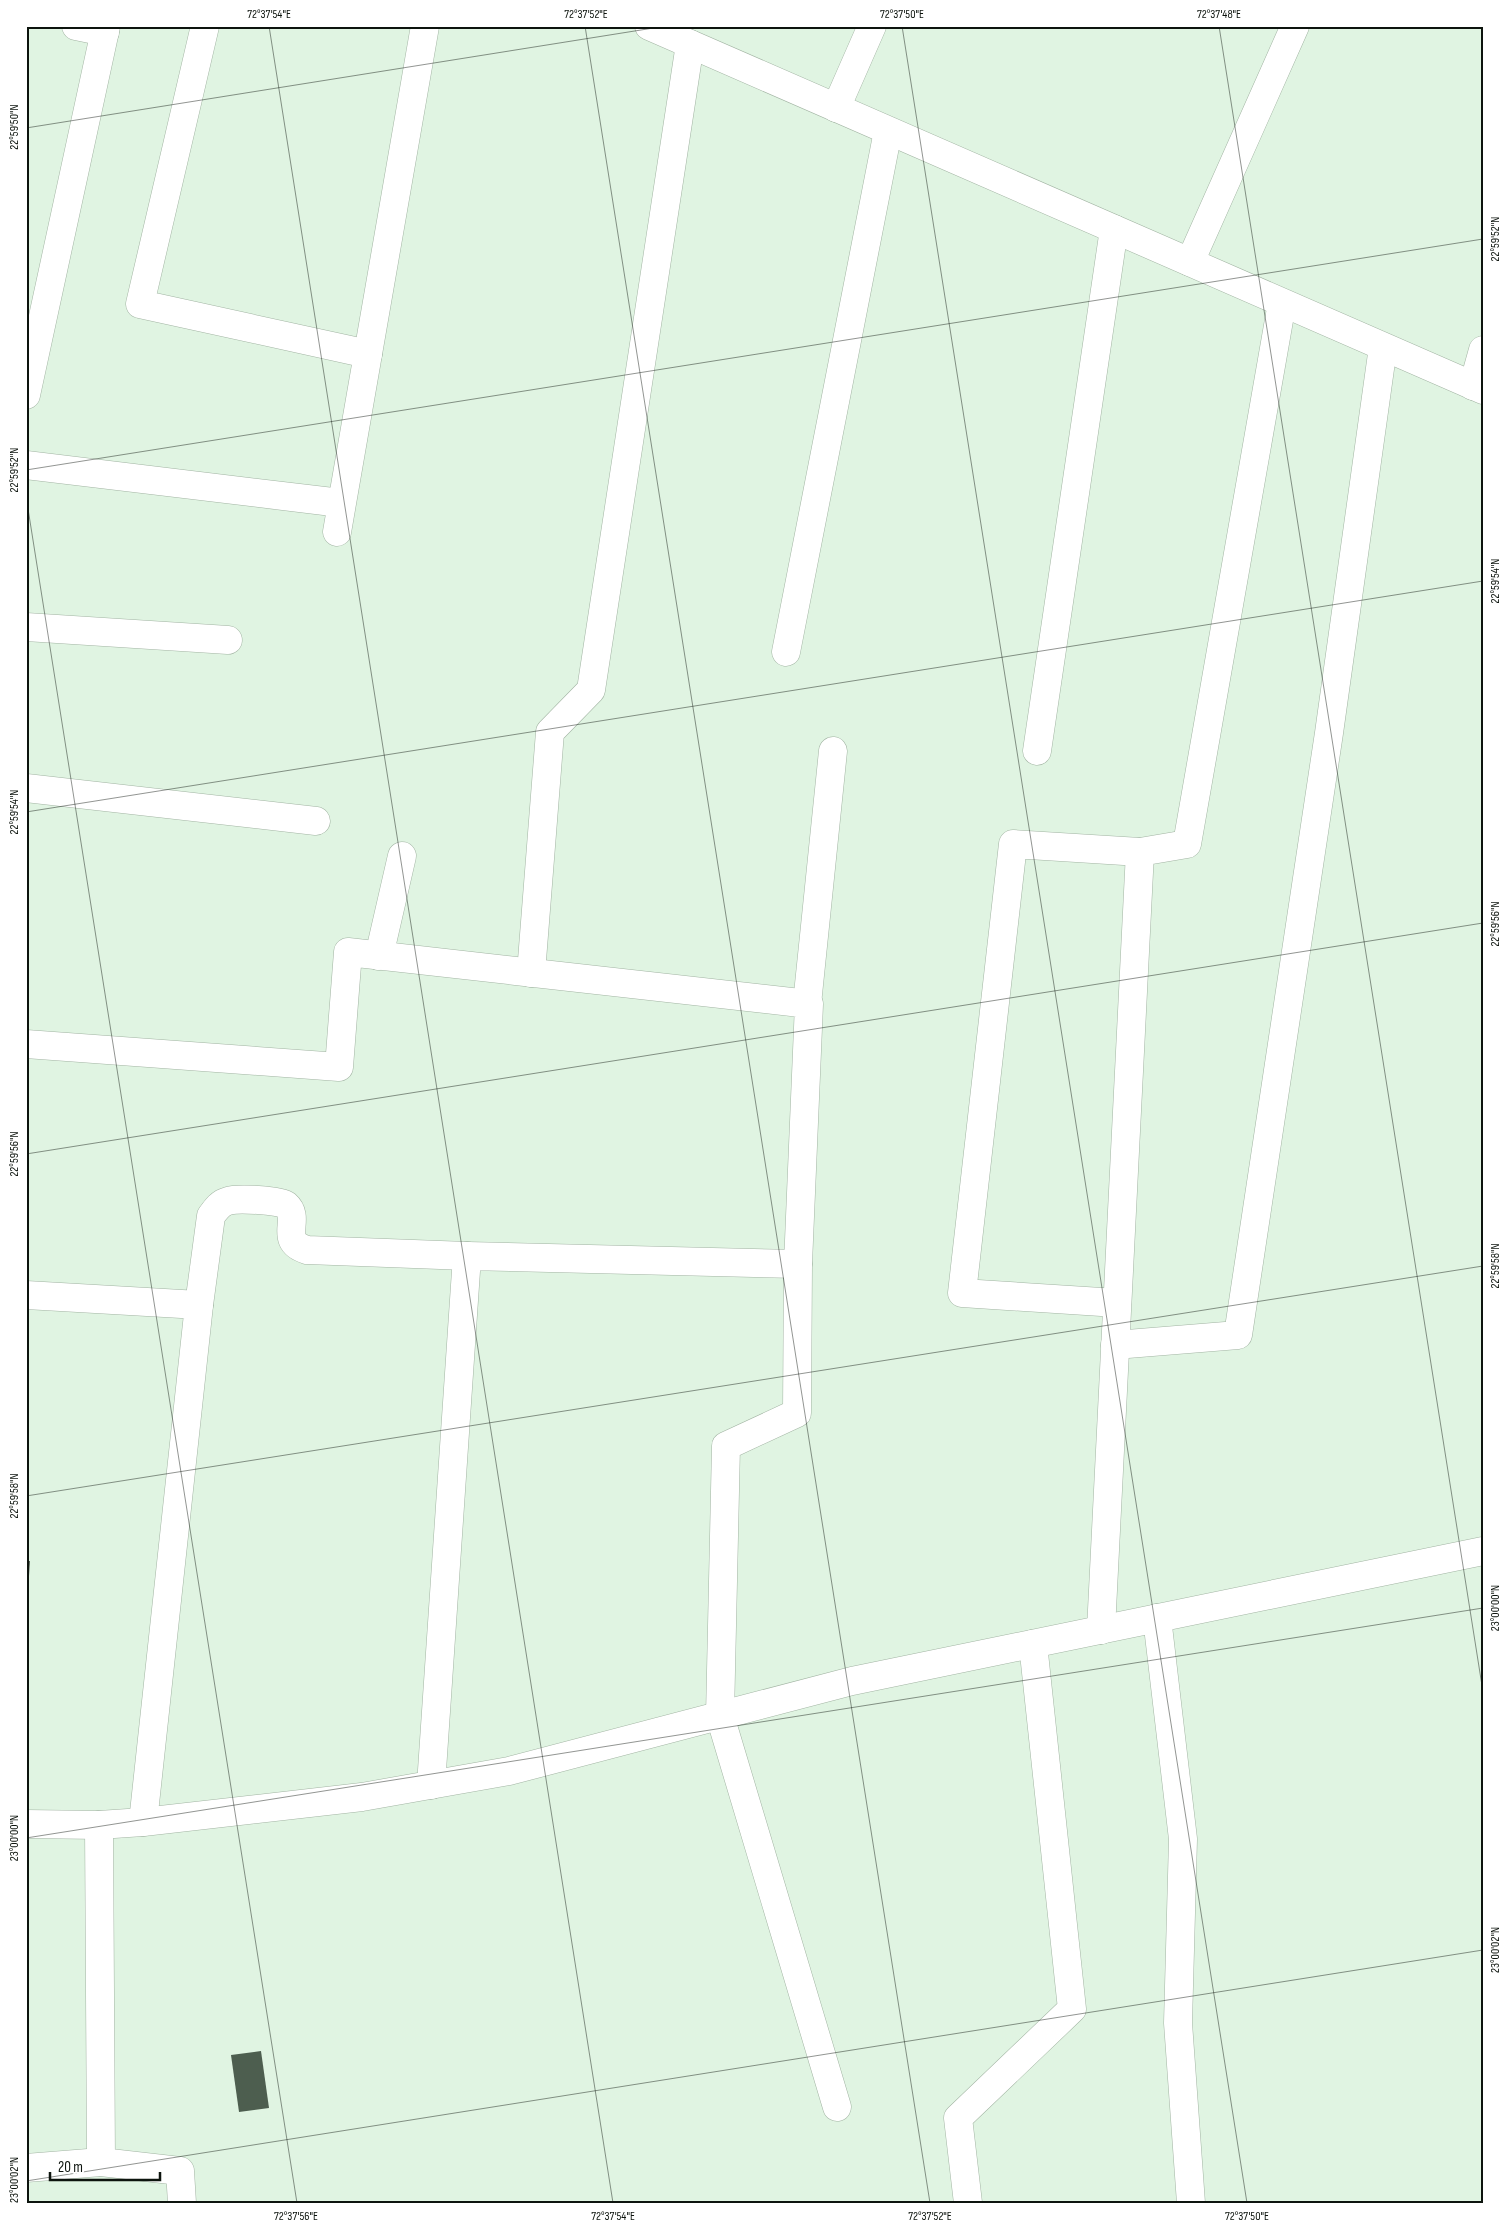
<svg xmlns="http://www.w3.org/2000/svg" width="1509" height="2229" viewBox="0 0 1509 2229" font-family="'Sofia Sans Condensed',sans-serif">
<style>
.building{fill:#4d5e4f}
.lines{fill:none;stroke-linecap:round;stroke-linejoin:round}
.minor-casing{stroke:#a2b4a3;stroke-width:29}
.minor{stroke:#fff;stroke-width:28}
.ticks{fill:none;stroke:#0d140e;stroke-width:1;stroke-opacity:0.45}
.neatline{fill:none;stroke:#0d140e;stroke-width:2}
.ticks-label{font-size:12px;text-anchor:middle;fill:#0d140e}
</style>
<rect width="100%" height="100%" fill="#e0f4e2"/>
<!-- building -->
<g class="building">
<polygon points="26,1561 30,1561 28,1590 26,1590"/>
<polygon points="261,2051 269,2108 239,2112 231,2055"/>
</g>
<g class="lines">
<defs>
<g id="minor">
<polyline points="76,26 105,32"/>
<polyline points="205,26 140,304 368,354"/>
<polyline points="649,26 1483,390"/>
<polyline points="836,108 872,26"/>
<polyline points="1190,262 1295,26"/>
<polyline points="1473,386 1483,350"/>
<polyline points="26,395 106,26"/>
<polyline points="26,465 341,503"/>
<polyline points="337,532 425,26"/>
<polyline points="26,627 228,640"/>
<polyline points="786,652 888,131"/>
<polyline points="1037,751 1114,229"/>
<polyline points="26,788 316,821"/>
<polyline points="379,956 402,856"/>
<polyline points="531,973 550,732 591,690 690,44"/>
<polyline points="807,1004 833,751"/>
<polyline points="26,1044 339,1067 348,952 809,1004 798,1264"/>
<polyline points="26,1295 199,1305 143,1822"/>
<polyline points="1117,1303 962,1293 1013,844 1140,852"/>
<path d="M199,1305L211,1216C216,1209 220,1203 228,1201C237,1198 280,1200 286,1205C302,1219 277,1241 307,1250L467,1256"/>
<polyline points="1115,1345 1238,1335 1329,733 1383,347"/>
<polyline points="1157,1618 1183,1839 1178,2023 1191,2203"/>
<polyline points="1101,1630 1140,852 1187,844 1282,303"/>
<polyline points="431,1785 467,1256 798,1264 797,1413 726,1446 720,1716 837,2107"/>
<polyline points="26,1824 99,1825 143,1822 362,1797 509,1771 852,1681 1483,1551"/>
<polyline points="99,1825 101,2162 180,2171 182,2203"/>
<polyline points="26,2168 101,2162"/>
<polyline points="968,2203 958,2118 1072,2009 1033,1644"/>
</g>
</defs>
<!-- minor casing -->
<use href="#minor" class="minor-casing"/>
<!-- minor -->
<use href="#minor" class="minor"/>
</g>
<!-- ticks -->
<path class="ticks" d="M269,26L613,2203M585,26L930,2203M902,26L1247,2203M1219,26L1483,1692M26,128L666,26M26,470L1483,239M26,496L297,2203M26,812L1483,581M26,1154L1483,923M26,1496L1483,1266M26,1838L1483,1608M26,2181L1483,1950"/>
<!-- border -->
<rect width="1509" height="2229" fill="none" stroke="#ffffff" stroke-width="55"/>
<!-- scale -->
<path d="M50 2172v8h110v-8" fill="none" stroke="#0d140e" stroke-width="2.5"/>
<text x="58" y="2172" font-size="15" fill="#0d140e" stroke="#ffffff" stroke-width="4" paint-order="stroke">20 m</text>
<rect x="28" y="28" width="1454" height="2174" class="neatline"/>
<g class="ticks-label">
<text x="269" y="18">72°37'54"E</text>
<text x="586" y="18">72°37'52"E</text>
<text x="902" y="18">72°37'50"E</text>
<text x="1219" y="18">72°37'48"E</text>
<text transform="translate(14 127) rotate(-90)" y="4">22°59'50"N</text>
<text transform="translate(1495 239) rotate(-90)" y="4">22°59'52"N</text>
<text transform="translate(14 470) rotate(-90)" y="4">22°59'52"N</text>
<text transform="translate(1495 581) rotate(-90)" y="4">22°59'54"N</text>
<text transform="translate(14 812) rotate(-90)" y="4">22°59'54"N</text>
<text transform="translate(1495 924) rotate(-90)" y="4">22°59'56"N</text>
<text transform="translate(14 1154) rotate(-90)" y="4">22°59'56"N</text>
<text transform="translate(1495 1266) rotate(-90)" y="4">22°59'58"N</text>
<text transform="translate(14 1496) rotate(-90)" y="4">22°59'58"N</text>
<text transform="translate(1495 1608) rotate(-90)" y="4">23°00'00"N</text>
<text transform="translate(14 1838) rotate(-90)" y="4">23°00'00"N</text>
<text transform="translate(1495 1950) rotate(-90)" y="4">23°00'02"N</text>
<text transform="translate(14 2180) rotate(-90)" y="4">23°00'02"N</text>
<text x="296" y="2220">72°37'56"E</text>
<text x="613" y="2220">72°37'54"E</text>
<text x="930" y="2220">72°37'52"E</text>
<text x="1247" y="2220">72°37'50"E</text>
</g>
</svg>
